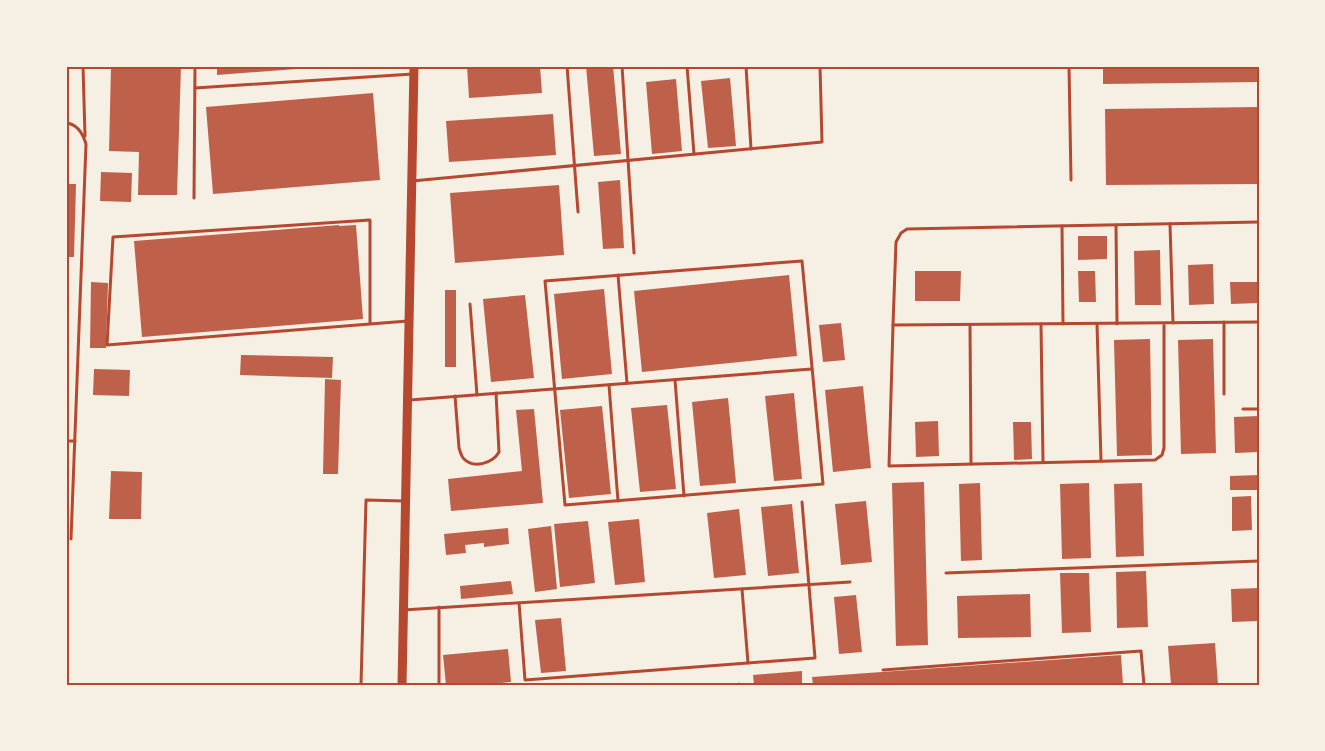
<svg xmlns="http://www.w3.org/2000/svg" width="1325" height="751" viewBox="0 0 1325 751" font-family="Roboto,sans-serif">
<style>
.building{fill:#bf614a}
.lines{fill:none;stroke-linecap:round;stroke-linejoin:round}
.service{stroke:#b5482f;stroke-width:3}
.tertiary{stroke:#b5482f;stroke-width:9}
.neatline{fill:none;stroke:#b5482f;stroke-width:2}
</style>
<rect width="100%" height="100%" fill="#f6efe4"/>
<!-- building -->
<g class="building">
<polygon points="111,66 181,66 177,195 138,195 139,152 109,151"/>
<polygon points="217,66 310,66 310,68 217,75"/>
<polygon points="467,66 540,66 542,93 469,98"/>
<polygon points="586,66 613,66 621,154 594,156"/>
<polygon points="1103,66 1259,66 1259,82 1103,84"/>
<polygon points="730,78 736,146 708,148 701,81"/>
<polygon points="676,79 682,151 652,154 646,82"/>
<polygon points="373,93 380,180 213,194 206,107"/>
<polygon points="1259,107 1259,184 1106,185 1105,109"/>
<polygon points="553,114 556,155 449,162 446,121"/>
<polygon points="101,172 132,173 131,202 100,201"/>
<polygon points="620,180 624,248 603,249 598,182"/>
<polygon points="66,184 76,184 74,257 66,257"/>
<polygon points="559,185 564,255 455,263 450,193"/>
<polygon points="339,225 339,226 356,225 363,319 142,337 134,241"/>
<polygon points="1078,236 1107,236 1107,259 1078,260"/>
<polygon points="1160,250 1161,305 1135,305 1134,251"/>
<polygon points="1213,264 1214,304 1189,305 1188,265"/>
<polygon points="915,271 961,271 960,301 915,301"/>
<polygon points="1078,271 1095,271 1096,302 1079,302"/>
<polygon points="789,275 797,356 642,372 634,291"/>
<polygon points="91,282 108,283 106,348 90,348"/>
<polygon points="1230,282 1259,282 1259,303 1231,304"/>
<polygon points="604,289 612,374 562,379 554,294"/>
<rect x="445" y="290" width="11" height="77"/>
<polygon points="525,295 534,378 491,382 483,299"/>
<polygon points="66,323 69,323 68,352 66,352"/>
<polygon points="841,323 845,360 823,362 819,325"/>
<polygon points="1150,339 1152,455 1117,456 1114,340"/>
<polygon points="1213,339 1216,453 1181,454 1178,340"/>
<polygon points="241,355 333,357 332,378 240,375"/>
<polygon points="94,369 130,370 129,396 93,395"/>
<polygon points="325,379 341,380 338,474 323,474"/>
<polygon points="863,386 871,468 833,472 825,390"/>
<polygon points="794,393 802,479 774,481 765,396"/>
<polygon points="728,398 736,483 700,486 692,402"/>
<polygon points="667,405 676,489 640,492 631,408"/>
<polygon points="602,406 611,494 569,498 560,410"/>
<polygon points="534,409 543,503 451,511 448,479 522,471 516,410"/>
<polygon points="1259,416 1259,452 1235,453 1234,417"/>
<polygon points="938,421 939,456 916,457 915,422"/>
<polygon points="1013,422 1031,422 1032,459 1014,460"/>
<polygon points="111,471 142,472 141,519 109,519"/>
<polygon points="1259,475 1259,490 1230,490 1230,476"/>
<polygon points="924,482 928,645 896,646 892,483"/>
<polygon points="980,483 982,560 961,561 959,484"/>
<polygon points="1089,483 1091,558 1062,559 1060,484"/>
<polygon points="1142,483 1144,556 1116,557 1114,484"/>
<polygon points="1251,496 1252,530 1232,531 1232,497"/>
<polygon points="866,501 872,562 841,565 835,504"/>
<polygon points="792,504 799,573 768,576 761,507"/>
<polygon points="739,509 746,575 714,578 707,513"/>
<polygon points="639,519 645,582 615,585 608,522"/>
<polygon points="588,521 595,583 560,587 554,524"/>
<polygon points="551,526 557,589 535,592 528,529"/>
<polygon points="508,528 509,544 484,547 484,543 465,545 466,553 446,555 444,534"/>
<polygon points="1146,571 1148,627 1117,628 1116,572"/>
<polygon points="1060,573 1089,573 1091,632 1062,633"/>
<polygon points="511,581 513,594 461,599 460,586"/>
<polygon points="1259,588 1259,621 1232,622 1231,589"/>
<polygon points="1030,594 1031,637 958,638 957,596"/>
<polygon points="856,595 862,652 839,654 834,597"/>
<polygon points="561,618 566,671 541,673 535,620"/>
<polygon points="1215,643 1218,685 1171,685 1168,646"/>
<polygon points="508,649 511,682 483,685 446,685 443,655"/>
<polygon points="1121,655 1123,685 813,685 812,677"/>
<polygon points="802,671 802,685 754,685 753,675"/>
</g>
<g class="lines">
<!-- service -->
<g class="service">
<polyline points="83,66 85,136"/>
<polyline points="567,66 578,212"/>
<polyline points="622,66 634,253"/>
<polyline points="687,66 694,154"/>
<polyline points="746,66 751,149"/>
<polyline points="1069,66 1071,180"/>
<polyline points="195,88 413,74"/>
<path d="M66,123C78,124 83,134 86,144L71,539"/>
<polyline points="412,181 822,142 820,66"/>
<polyline points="194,198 195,66"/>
<polyline points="1170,224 1173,323"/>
<polyline points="1116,225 1117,324"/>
<polyline points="1062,226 1063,324"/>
<polygon points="802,261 823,484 565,505 545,281"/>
<polyline points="618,275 627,383"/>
<polyline points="470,304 477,395"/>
<polyline points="1224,322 1224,394"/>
<polyline points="1164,323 1164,448 1162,455 1155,460 889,466 893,325 1259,322"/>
<polyline points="370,324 370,220 113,237 107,345 370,324 408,321"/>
<polyline points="1041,324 1043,462"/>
<polyline points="1097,324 1101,461"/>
<polyline points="893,325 896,242 901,233 907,229 1259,222"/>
<polyline points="970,325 971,464"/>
<polyline points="675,380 684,496"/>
<polyline points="609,385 618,501"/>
<path d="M455,396L459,448C460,451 461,456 464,459C474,469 493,463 499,452L496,393"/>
<polyline points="410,400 812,369"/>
<polyline points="1243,409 1259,409"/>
<polyline points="66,441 75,441"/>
<polyline points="946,573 1259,561"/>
<polyline points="742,589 748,663"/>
<polyline points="519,603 525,680 815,658 802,502"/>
<polyline points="403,610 850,582"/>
<polyline points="883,670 1141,651 1144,685"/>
<polyline points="739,684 739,685"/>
<polyline points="361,685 366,500 404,501"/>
<polyline points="439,685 439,607"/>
</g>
<!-- tertiary -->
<polyline class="tertiary" points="402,685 414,66"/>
</g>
<!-- border -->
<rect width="1325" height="751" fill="none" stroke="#f6efe4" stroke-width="135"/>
<rect x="68" y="68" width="1190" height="616" class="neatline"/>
</svg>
